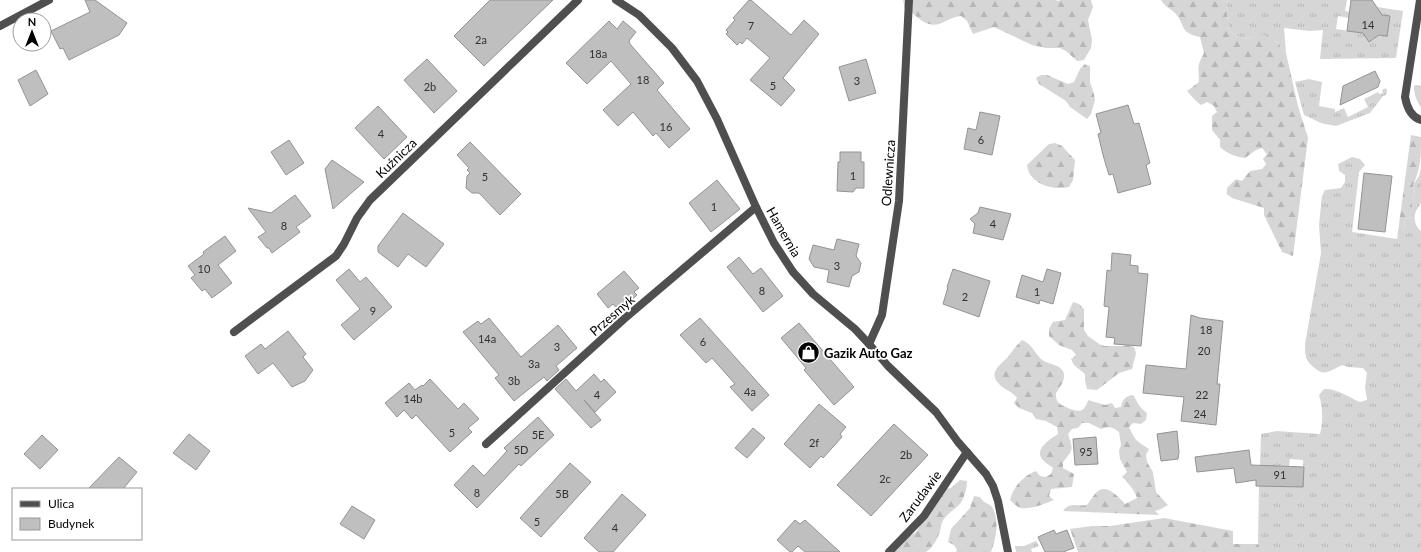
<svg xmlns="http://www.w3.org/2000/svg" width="1421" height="552" viewBox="0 0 1421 552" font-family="Lato,sans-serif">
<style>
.grass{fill:url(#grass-tufts)}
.forest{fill:url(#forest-firs)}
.building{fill:#bfbfbf;stroke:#939393}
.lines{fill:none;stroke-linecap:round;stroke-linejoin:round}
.minor{stroke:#4f4f4f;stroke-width:8}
.labels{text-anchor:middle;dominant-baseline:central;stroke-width:3.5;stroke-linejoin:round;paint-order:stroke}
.number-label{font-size:11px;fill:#303030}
.street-label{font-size:13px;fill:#000;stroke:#fff}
.poi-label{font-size:13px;font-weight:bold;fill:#000;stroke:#fff;text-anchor:start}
</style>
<defs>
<pattern id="grass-tufts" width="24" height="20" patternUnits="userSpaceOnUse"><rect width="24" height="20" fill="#d6d6d6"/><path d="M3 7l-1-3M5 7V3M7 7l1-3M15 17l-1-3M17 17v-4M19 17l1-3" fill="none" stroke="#b6b6b6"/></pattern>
<pattern id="forest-firs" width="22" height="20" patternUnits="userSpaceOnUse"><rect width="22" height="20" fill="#d6d6d6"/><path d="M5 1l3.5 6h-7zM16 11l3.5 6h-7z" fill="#b6b6b6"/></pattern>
</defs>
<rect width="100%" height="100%" fill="#fff"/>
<!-- grass -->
<g class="grass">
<polygon points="1228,0 1347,0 1345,11 1350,12 1349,18 1338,16 1336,29 1365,33 1367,39 1373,40 1377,35 1387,36 1390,16 1382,15 1377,7 1403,11 1396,58 1320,59 1323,30 1310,31 1284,28 1286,53 1275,41 1254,36 1247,39 1237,36 1229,31 1226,3"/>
<polygon points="1309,79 1322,82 1319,106 1335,109 1335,112 1344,108 1348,117 1368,107 1364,99 1378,92 1379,94 1383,93 1382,90 1386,88 1387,91 1386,95 1383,96 1370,113 1336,126 1321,123 1304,115 1295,82"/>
<path d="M1416,85L1421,86V107C1416,100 1414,94 1414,86Z"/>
<path d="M1352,157L1360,159L1365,165L1359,172L1352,232L1397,239L1404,229L1405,219L1412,217V200L1415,193L1413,185L1419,176L1421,168V202C1420,206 1417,208 1416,211C1413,218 1415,226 1421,231V552H1259V545L1258,544L1259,486L1304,481L1303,460L1290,459L1289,466H1260L1261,434L1277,431L1320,434C1323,422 1323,407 1319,395L1324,389C1337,388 1348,397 1360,402L1367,400L1365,387L1367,373L1363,368L1348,367L1342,365C1337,367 1332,371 1327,372C1322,373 1320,372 1316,369C1305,361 1305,356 1305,344L1321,253L1319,225L1322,196L1325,190L1341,188L1345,182V175L1339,171L1338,164Z"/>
<polygon points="1036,541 1039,546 1031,549 1032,552 1016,552 1015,546 1024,546"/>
</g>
<!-- forest -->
<g class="forest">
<path d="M903,0H1055L1059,1L1060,0H1091L1093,7L1088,20L1092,40L1091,48L1084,60L1077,61L1066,51L1060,48H1046L1032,45L994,27L973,34L967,21L961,16C950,16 940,28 929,24C920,22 914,12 905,9Z"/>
<path d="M1161,0H1228L1226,3L1229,31L1237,36L1247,39L1254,36L1264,35L1275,41L1286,53L1298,106L1308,138L1293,256L1282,252L1264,215V208L1232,198L1227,194V188L1236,179L1242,181L1250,171L1262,169L1266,164L1263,159L1267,154L1262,148L1256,150L1245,158C1236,157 1226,153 1220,147V140L1212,130V116L1217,112L1214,106L1207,102L1201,105L1196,101L1187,91L1199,82C1199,67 1196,68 1204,53L1200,37C1179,33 1186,25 1175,13C1170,8 1164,6 1161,0Z"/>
<polygon points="1085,64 1090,66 1090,82 1094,94 1095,100 1091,114 1087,119 1070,107 1066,101 1039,84 1036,78 1041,75 1047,75 1068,84 1074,82 1080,69"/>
<path d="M1411,135L1421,137C1421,156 1421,168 1413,185L1415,193L1412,200V217L1405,219L1404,229L1397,239Z"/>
<path d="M1055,143L1062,146L1075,160L1073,180L1069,187C1053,191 1029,184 1027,165L1049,144Z"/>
<polygon points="1073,302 1079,304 1084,309 1084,330 1088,336 1099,344 1104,346 1122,346 1128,345 1134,347 1136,353 1132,369 1119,373 1097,390 1087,389 1085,380 1085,374 1074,365 1071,359 1076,355 1072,350 1059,345 1049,336 1049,329 1053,322 1065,320"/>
<path d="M1022,340C1031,343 1034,352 1041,359C1045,362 1048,363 1052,364C1071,370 1064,382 1056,393C1056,396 1056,400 1058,402C1060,405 1064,406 1066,407C1078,413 1085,413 1088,400L1105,405L1112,403L1115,408L1121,407C1123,399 1125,396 1133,395C1139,404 1137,405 1147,413L1146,420L1141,424L1133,423L1129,427C1136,442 1136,440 1149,449L1146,455L1147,462L1153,472L1156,492L1168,505L1161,509L1155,511L1159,515L1063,511C1071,501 1077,507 1087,505C1096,492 1101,482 1116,495C1119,498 1122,500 1125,504L1137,498C1135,491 1128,482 1122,477L1127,472L1120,459L1119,451L1121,445L1119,432C1113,427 1109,426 1101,429L1089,423H1082L1078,428L1072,429L1068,434C1073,450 1074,449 1063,462V468L1074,474L1072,487L1051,489L1049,496L1054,500C1047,503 1029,510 1021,508C1017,507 1013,503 1010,500C1013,487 1023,476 1036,471L1040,476L1046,477L1051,474L1053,468C1050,465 1045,463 1043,460C1033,450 1050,439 1058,434L1057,427L1046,421L1036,419L1032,413L1019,408L1014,403L1017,398C1012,391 1005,390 1000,385C987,373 1000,365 1008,357C1012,351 1017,345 1022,340Z"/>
<path d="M960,480L967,481C967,488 965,493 963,499C959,508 948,512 943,520C941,524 941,527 940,531C938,539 932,548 926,552H893C897,548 902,540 907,537C915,533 916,534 920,525L944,489L951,488Z"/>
<path d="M974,496L980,497C985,505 988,502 992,507C1000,520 996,539 991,552H956L957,550L954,545L948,542L951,529L970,508Z"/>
<polygon points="1164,518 1233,531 1233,544 1258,544 1259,545 1259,552 1078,552 1070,529 1092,526 1110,526"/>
</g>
<!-- building -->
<g class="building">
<polygon points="85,0 95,0 127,23 119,35 69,60 63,48 60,49 51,31 90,12"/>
<polygon points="490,0 553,0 484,66 454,36"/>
<polygon points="749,0 751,0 791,35 804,20 819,34 783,78 795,90 781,106 750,80 770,58 747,38 742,44 740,42 737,45 726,34 728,32 726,30 735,20 733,18"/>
<polygon points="1351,0 1372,0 1382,15 1390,16 1387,36 1379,35 1369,42 1363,33 1347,31"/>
<polygon points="609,21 617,29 623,21 636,32 629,41 630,44 664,83 657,90 690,129 669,148 656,133 653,136 633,112 618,126 603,110 631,84 611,61 587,84 566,63"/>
<polygon points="427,59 457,91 434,113 404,80"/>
<polygon points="866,59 876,93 849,101 839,67"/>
<polygon points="36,70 48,94 30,106 18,80"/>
<polygon points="1375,71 1380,81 1378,87 1340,105 1343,86"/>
<polygon points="1128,105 1134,124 1139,123 1150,163 1146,165 1151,184 1118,193 1113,174 1109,175 1103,155 1098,134 1101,133 1096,114"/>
<polygon points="378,106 407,137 384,159 355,128"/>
<polygon points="980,112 1000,116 992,155 964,149 968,128 976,130"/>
<polygon points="289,140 304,163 286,175 271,152"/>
<polygon points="470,142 521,194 500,215 479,193 472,193 466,188 467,176 470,173 467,170 469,168 457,155"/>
<polygon points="840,152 861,152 861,162 864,162 864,188 856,188 853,192 837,191 838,162 840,162"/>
<polygon points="332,160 364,182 333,209 325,169"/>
<polygon points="1364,173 1392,176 1385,232 1358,229"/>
<polygon points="717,180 740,209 711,232 689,203"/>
<polygon points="295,195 311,216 296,227 300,232 272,253 269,248 267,248 258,237 266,232 248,208 271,213"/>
<polygon points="980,207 1011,214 1003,240 973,233 975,224 970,219 978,213"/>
<polygon points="403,213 444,244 426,267 408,254 398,267 378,252 378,246"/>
<polygon points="225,236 236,251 218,265 232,283 212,298 205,289 202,291 191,278 195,275 188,266 204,254 203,252"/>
<polygon points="837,239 859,244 856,256 861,263 859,272 852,276 849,287 827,282 829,270 814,267 809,259 813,245 834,250"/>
<polygon points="1112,253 1131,255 1130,265 1138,266 1138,273 1148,274 1141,346 1114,344 1115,338 1106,337 1109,307 1104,306 1107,270 1111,271"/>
<polygon points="739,257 753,274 761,268 783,296 763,312 727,267"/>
<polygon points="349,269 360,282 366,277 392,307 354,340 341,325 360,309 336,280"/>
<polygon points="953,269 990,281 979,317 943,304 948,287 947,287"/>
<polygon points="1047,269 1061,273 1053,304 1040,300 1039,304 1016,297 1022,275 1043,282"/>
<polygon points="624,271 639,288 634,292 637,295 619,311 613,304 608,308 597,294"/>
<polygon points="1191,315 1200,318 1223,321 1217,384 1220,384 1216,425 1181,421 1184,397 1143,393 1146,365 1186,369"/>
<polygon points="489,318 521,357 558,325 577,348 556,366 559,370 547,381 544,377 514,401 495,378 499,375 463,332 478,321 481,324"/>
<polygon points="700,318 769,395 752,411 730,387 735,384 712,358 706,363 680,335"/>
<polygon points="799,323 854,387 834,405 804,370 806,368 781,338"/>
<polygon points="288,331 306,354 303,357 313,370 305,381 292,387 273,363 258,374 245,356 261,344 265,349"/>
<polygon points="594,374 601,382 604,379 616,392 595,412 584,400 601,420 591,428 555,389 566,379 576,391"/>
<polygon points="430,379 458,409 464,403 479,419 468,428 472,432 450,452 416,415 412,419 404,410 397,417 385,403 409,383 415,390 422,385 423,386"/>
<polygon points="819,404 846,427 840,434 842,437 823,458 821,456 810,468 784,444"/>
<polygon points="538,417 554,435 521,466 519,464 477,508 454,485 473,465 484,476 507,451 504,448"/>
<polygon points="894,424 928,455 871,516 837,485"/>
<polygon points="753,428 765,438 747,458 735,448"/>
<polygon points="1177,431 1179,452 1178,459 1161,461 1157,434"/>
<polygon points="189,434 210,451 196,470 173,453"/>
<polygon points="42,435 58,450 40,469 24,454"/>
<polygon points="1096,437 1098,464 1075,465 1073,439"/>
<polygon points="1249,450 1251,465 1304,467 1303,487 1256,486 1256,480 1236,483 1234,468 1197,472 1195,457"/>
<polygon points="119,457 137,472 123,489 88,489"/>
<polygon points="570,463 591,482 541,537 520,518"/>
<polygon points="622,494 646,515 613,552 599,552 584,538"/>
<polygon points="352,506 375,520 364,539 340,524"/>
<polygon points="795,520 800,524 805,520 840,552 805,552 798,546 792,552 790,552 777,540"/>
<polygon points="1054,530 1056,534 1067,530 1074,548 1063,552 1045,552 1038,537"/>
</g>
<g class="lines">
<!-- minor -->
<g class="minor">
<polyline points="616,0 639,15 672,48 697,81 717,119 756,207 774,243 793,272 813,294 855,329 869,344 888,366 936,412 958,442 986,474 993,486 998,501 1008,552"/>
<path d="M1420,0L1405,97C1407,108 1411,117 1421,120"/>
<polyline points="0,26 49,0"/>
<polyline points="234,332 336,256 344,244 357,218 370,200 578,0"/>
<polyline points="869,344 882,315 899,201 909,0"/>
<polyline points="486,444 624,319 756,207"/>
<polyline points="889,552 924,516 967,452"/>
</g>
</g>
<!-- icons -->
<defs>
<symbol id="shop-disc" viewBox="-11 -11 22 22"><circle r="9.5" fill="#000" stroke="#fff"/><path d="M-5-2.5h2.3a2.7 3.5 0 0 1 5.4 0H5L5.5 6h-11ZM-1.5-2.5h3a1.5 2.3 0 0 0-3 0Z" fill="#fff"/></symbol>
</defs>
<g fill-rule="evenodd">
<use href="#shop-disc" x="796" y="340" width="25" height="25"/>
</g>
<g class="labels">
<!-- number labels -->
<g class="number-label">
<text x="1368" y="24">14</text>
<text x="751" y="25">7</text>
<text x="481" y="39">2a</text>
<text x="598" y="53">18a</text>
<text x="643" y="79">18</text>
<text x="857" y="80">3</text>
<text x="773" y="85">5</text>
<text x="430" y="86">2b</text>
<text x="666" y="126">16</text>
<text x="381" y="133">4</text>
<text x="981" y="139">6</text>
<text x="853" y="175">1</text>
<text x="485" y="176">5</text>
<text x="714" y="206">1</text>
<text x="993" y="223">4</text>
<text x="284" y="225">8</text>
<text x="837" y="265">3</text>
<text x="204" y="268">10</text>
<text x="762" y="290">8</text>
<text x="1037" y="291">1</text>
<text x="965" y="296">2</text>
<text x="373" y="310">9</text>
<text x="1206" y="329">18</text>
<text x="487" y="338">14a</text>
<text x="703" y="341">6</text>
<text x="557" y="346">3</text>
<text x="1204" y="350">20</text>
<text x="534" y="363">3a</text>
<text x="514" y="380">3b</text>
<text x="750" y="391">4a</text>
<text x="597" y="394">4</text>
<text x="1202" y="394">22</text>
<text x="413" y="398">14b</text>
<text x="1200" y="413">24</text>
<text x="452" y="432">5</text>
<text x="538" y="434">5E</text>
<text x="814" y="442">2f</text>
<text x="521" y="449">5D</text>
<text x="1086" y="451">95</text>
<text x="906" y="454">2b</text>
<text x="1280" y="474">91</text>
<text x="885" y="478">2c</text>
<text x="477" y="492">8</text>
<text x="562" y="493">5B</text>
<text x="537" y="521">5</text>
<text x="615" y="527">4</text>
</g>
<!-- street labels -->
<g class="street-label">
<text transform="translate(396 158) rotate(-44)">Kuźnicza</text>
<text transform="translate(888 173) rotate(-86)">Odlewnicza</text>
<text transform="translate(784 232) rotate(60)">Hamernia</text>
<text transform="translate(612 315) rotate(-41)">Przesmyk</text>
<text transform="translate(920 496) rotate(-53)">Zarudawie</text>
</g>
<!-- poi labels -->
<g class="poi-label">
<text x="824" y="353">Gazik Auto Gaz</text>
</g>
</g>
<!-- legend -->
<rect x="12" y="488" width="130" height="52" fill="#ffffff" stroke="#999999"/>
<rect x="20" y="501" width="20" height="6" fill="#4f4f4f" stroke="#999999"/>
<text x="48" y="508" font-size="12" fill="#000000">Ulica</text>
<rect x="20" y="518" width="20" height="12" fill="#bfbfbf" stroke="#999999"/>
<text x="48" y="528" font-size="12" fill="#000000">Budynek</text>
<!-- north arrow -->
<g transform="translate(32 32)"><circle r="19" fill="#ffffff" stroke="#999999"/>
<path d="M0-3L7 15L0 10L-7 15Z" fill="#000000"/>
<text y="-6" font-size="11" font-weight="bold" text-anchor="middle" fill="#000000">N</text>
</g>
</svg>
